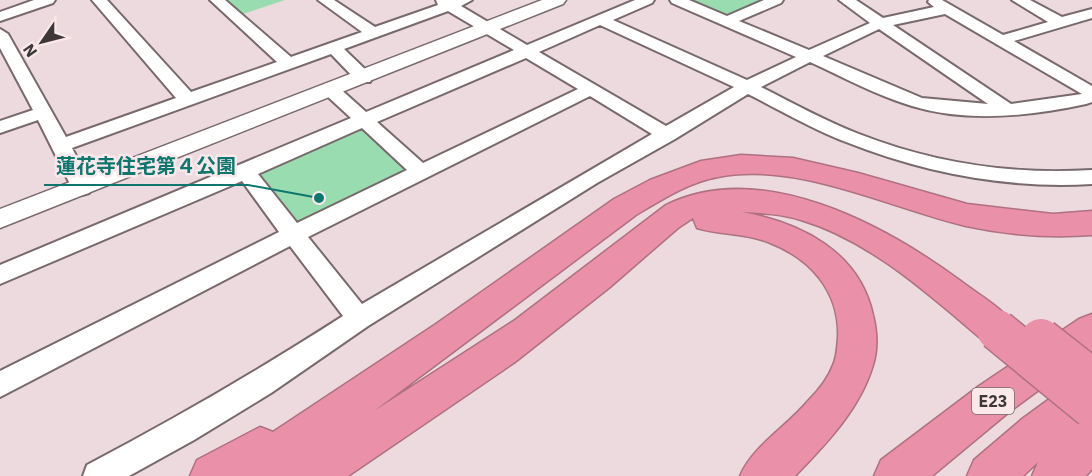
<svg xmlns="http://www.w3.org/2000/svg" width="1092" height="476" viewBox="0 0 1092 476" font-family="'IBM Plex Sans','Noto Sans JP',sans-serif">
<style>
.green{fill:#99dcaf}
.lines{fill:none;stroke-linecap:round;stroke-linejoin:round}
.minor-casing{stroke:#78696c;stroke-width:4}
.tertiary-casing{stroke:#78696c;stroke-width:3}
.motorway-casing{stroke:#ae7181;stroke-width:3}
.minor{fill:#fff;fill-rule:evenodd}
.tertiary{fill:#fff;fill-rule:evenodd}
.motorway{fill:#ea90a8;fill-rule:evenodd}
.motorway-bridge-casing{stroke:#ae7181;stroke-width:43;stroke-linecap:butt}
.motorway-bridge{stroke:#ea90a8;stroke-width:40}
.labels{text-anchor:middle;dominant-baseline:central;stroke-width:5;stroke-linejoin:round;paint-order:stroke}
.shield{fill:#fae8eb;stroke:#766c6e;stroke-width:1.5}
.shield-label{font-size:16px;font-weight:bold;fill:#3e3738}
.leader{fill:none;stroke:#0f766e;stroke-width:2}
.callout-dot{fill:#0f766e;stroke:#fae8eb;stroke-width:2}
.callout-label{font-size:20px;text-anchor:middle;font-weight:bold;fill:#0f766e;stroke:#fae8eb;stroke-width:5;stroke-linejoin:round;paint-order:stroke}
</style>
<rect width="100%" height="100%" fill="#ecdade"/>
<!-- green -->
<g class="green">
<polygon points="223,0 285,0 240,15"/>
<polygon points="685,0 764,0 725,16"/>
<polygon points="364,124 415,170 302,226 258,171"/>
</g>
<g class="lines">
<defs>
<g id="minor">
<polygon points="34,0 55,0 53,3 0,21 0,12"/>
<path d="M92,0H107L191,92L277,62L210,0H225L291,57L362,32L318,0H334L375,27L438,5L436,0H472L461,6L527,45L635,0H654L652,3L613,20L747,80L796,57L672,3L670,0H689L727,16L764,0H783L781,3L739,21L809,50L870,23L839,0H856L883,18L934,7L928,2L929,0H942L1003,35L1048,22L1012,0H1030L1062,17L1092,9V18L1014,41L1092,86V102L1086,104C1031,116 968,123 912,106C878,96 843,77 810,62L761,87C793,103 825,121 859,134C933,163 1013,175 1092,170V184C1008,189 924,173 846,142C812,129 780,110 748,94L675,139L597,183L368,326L271,393L194,440L129,476H83L87,465C175,419 259,370 343,316L290,246L0,397V371L279,232L242,181L0,284V265L351,118L325,94L322,90L325,86H337L366,112L514,50L448,11L344,49L370,74L372,78L370,82H358L331,54L72,148L92,188L89,193L82,195L75,193L72,188L38,120L0,133V121L33,110L0,48V29L8,34L66,137L176,98ZM945,14L1082,94L1011,104L893,25ZM600,25L734,87L666,126L539,52ZM879,29L988,104L922,98L823,56ZM526,58L578,89L423,163L377,122ZM590,96L652,134L362,304L308,237ZM362,128L407,170L297,223L258,174Z"/>
</g>
<polygon id="tertiary" points="542,0 566,0 563,4 0,228 0,209"/>
<g id="motorway">
<path d="M741,155L793,158L858,173L967,204L1053,214L1092,211V235C1050,238 1007,235 966,226C890,208 797,161 718,177C689,182 661,200 636,215L374,411L515,320L666,205C762,158 885,225 962,282C980,296 1006,309 1016,330L1010,341L997,346L984,341C929,295 871,241 801,220C782,214 762,213 742,212C801,223 859,251 873,315C877,331 878,349 873,365C860,409 826,444 795,476H740C753,446 786,427 807,402C817,392 828,379 833,365C837,357 837,347 838,338C840,291 810,258 768,242C745,233 720,235 697,228L693,218L678,228L610,287L515,362L348,476H190L197,460L260,427L273,432L436,324L614,199L650,180L701,161Z"/>
<polygon points="1092,314 1092,351 1009,412 932,476 874,476 881,460 979,386 1079,319"/>
<polygon points="1092,373 1092,416 1089,419 1092,417 1092,469 1086,476 1032,476 1038,462 1023,476 967,476 974,460 1022,419 1078,378"/>
</g>
</defs>
<!-- minor casing -->
<use href="#minor" class="minor-casing"/>
<!-- tertiary casing -->
<use href="#tertiary" class="tertiary-casing"/>
<!-- motorway casing -->
<use href="#motorway" class="motorway-casing"/>
<!-- minor -->
<use href="#minor" class="minor"/>
<!-- tertiary -->
<use href="#tertiary" class="tertiary"/>
<!-- motorway -->
<use href="#motorway" class="motorway"/>
<defs>
<g id="motorway-bridge">
<polyline points="997,330 1092,408"/>
<polyline points="1041,339 1092,379"/>
</g>
</defs>
<!-- motorway-bridge casing -->
<use href="#motorway-bridge" class="motorway-bridge-casing"/>
<!-- motorway-bridge -->
<use href="#motorway-bridge" class="motorway-bridge"/>
</g>
<g class="labels">
<!-- shield labels -->
<rect class="shield" x="972" y="388" width="42" height="26" rx="4.5"/>
<g class="shield-label">
<text x="993" y="401">E23</text>
</g>
</g>
<!-- callouts -->
<path class="leader" d="M319 198L248 185H44"/>
<circle class="callout-dot" cx="319" cy="198" r="6"/>
<g class="callout-label">
<text x="146" y="173">蓮花寺住宅第４公園</text>
</g>
<!-- north arrow -->
<g transform="translate(42 42) rotate(235)" stroke="#fae8eb" stroke-width="4.5" paint-order="stroke">
<path d="M0-4.5L10 22L0 15L-10 22Z" fill="#3e3738"/>
<text y="-9" font-size="16" font-weight="bold" text-anchor="middle" fill="#3e3738">N</text>
</g>
</svg>
